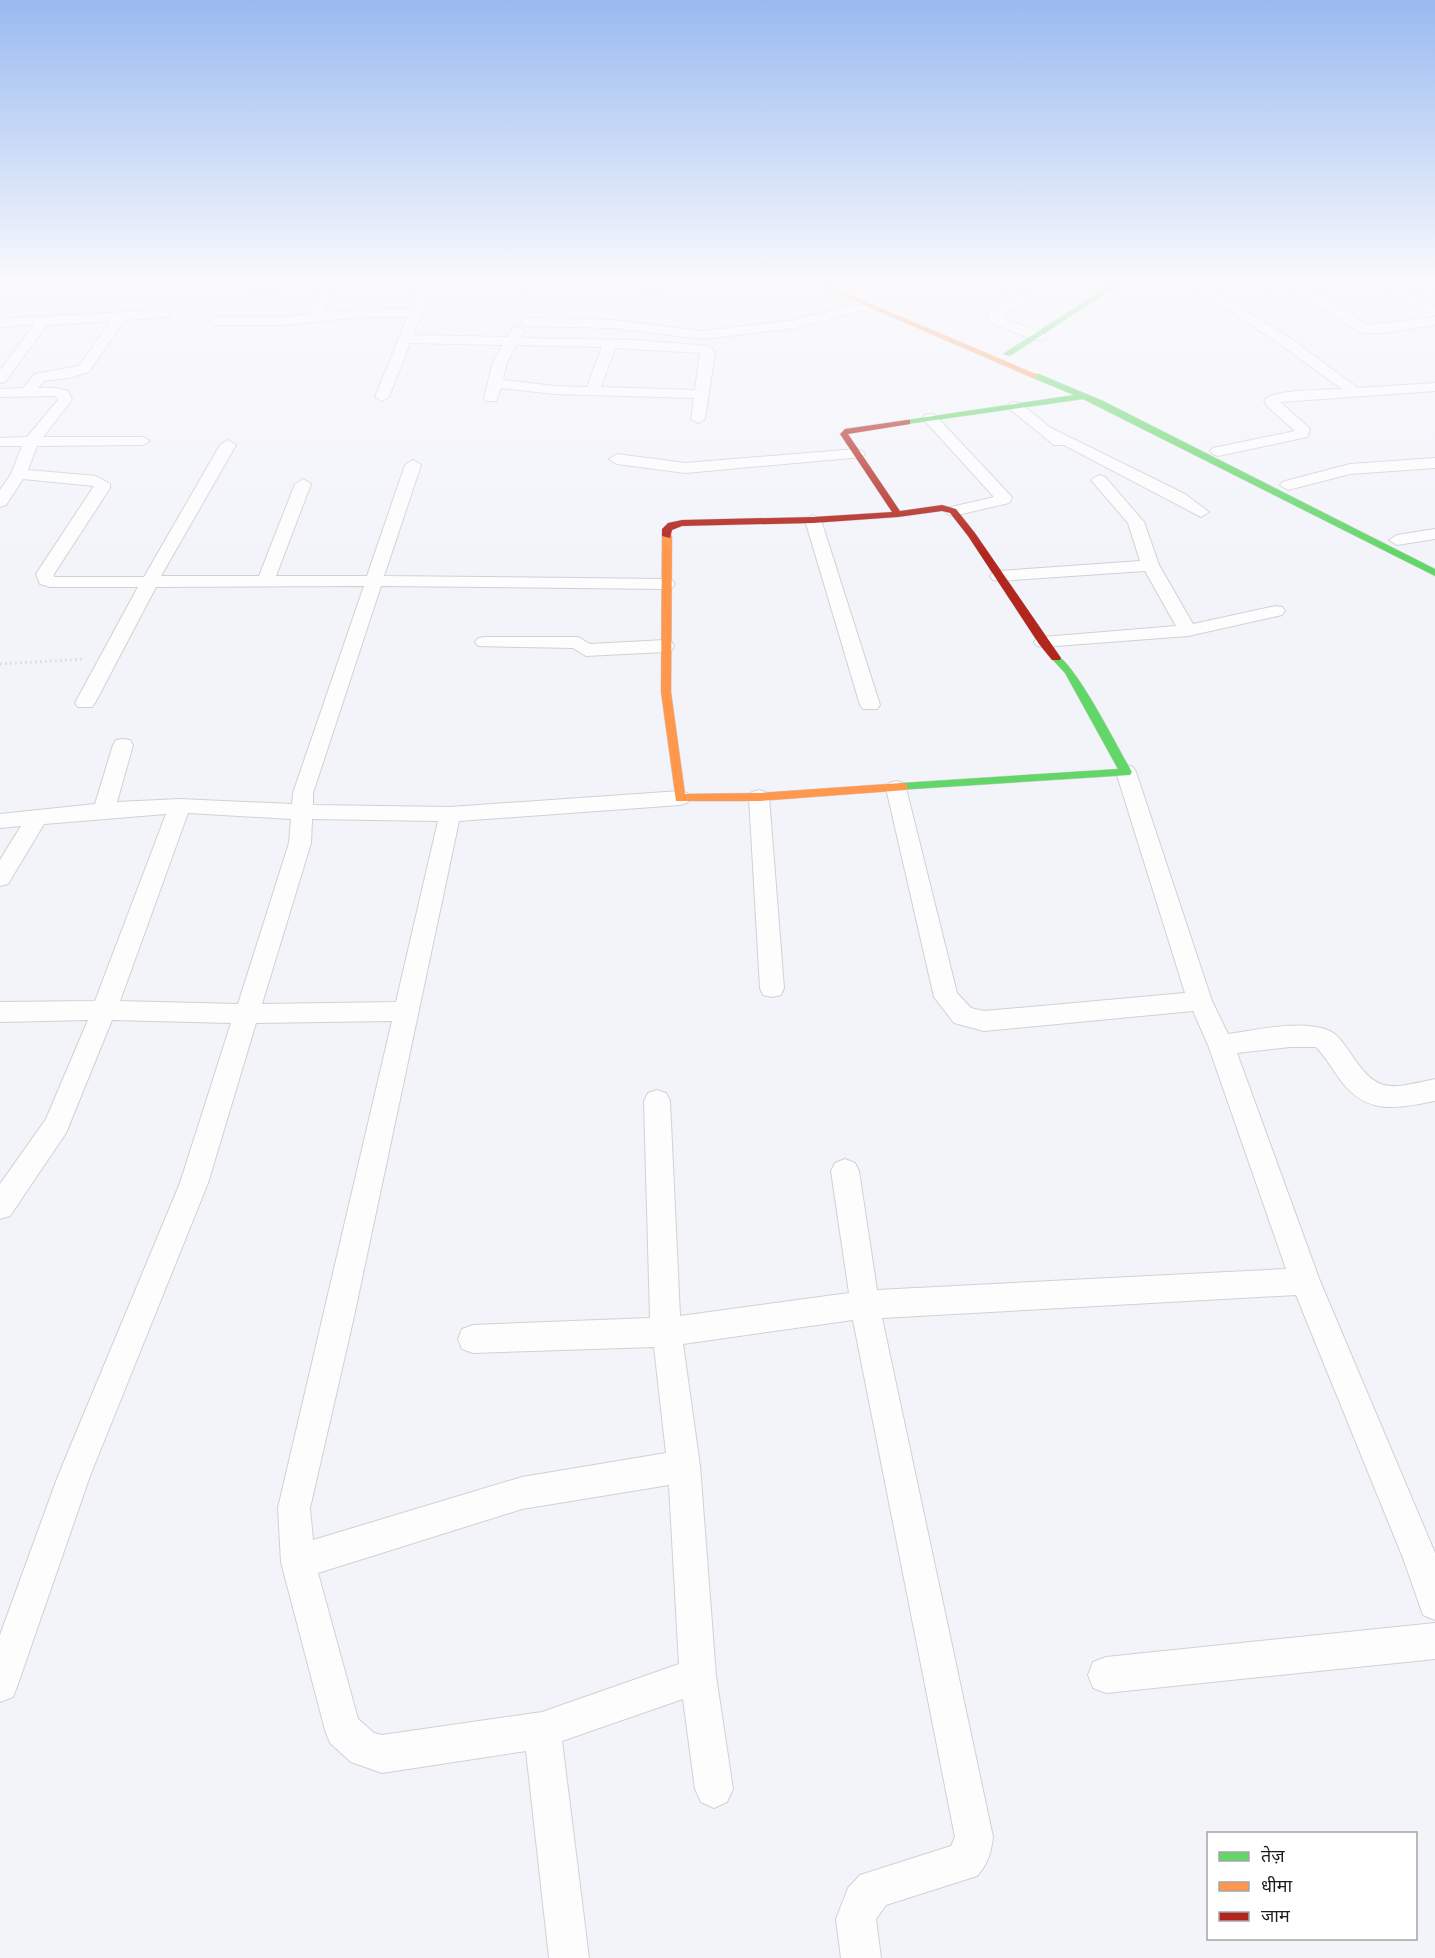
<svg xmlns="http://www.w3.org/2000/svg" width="1435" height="1958" viewBox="0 0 1435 1958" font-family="Cabin,'Noto Sans Devanagari',sans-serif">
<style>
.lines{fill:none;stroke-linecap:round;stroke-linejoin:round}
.street-casing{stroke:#d1d1d5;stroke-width:2}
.fast-casing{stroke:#d1d1d5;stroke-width:1}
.slow-casing{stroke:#d1d1d5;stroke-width:1}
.jam-casing{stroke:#d1d1d5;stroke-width:1}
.path{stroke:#e0e0e3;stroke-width:3;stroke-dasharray:2 3;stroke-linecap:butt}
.street{fill:#fdfdfe;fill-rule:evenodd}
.fast{fill:#63d668;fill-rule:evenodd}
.slow{fill:#ff974d;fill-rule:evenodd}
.jam{fill:#b3261e;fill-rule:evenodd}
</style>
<rect width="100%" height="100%" fill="#f3f4fa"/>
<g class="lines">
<defs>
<g id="street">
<polygon points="269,280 282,280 272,292 264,292 262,289"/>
<path d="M322,280H334L323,313L411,308L420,280H432L430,292L413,335L508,337L513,328L518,327L525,331L521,338L635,340L709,346L715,352L705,419L698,423L691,419L694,398L554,394L501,388L496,401H486L484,398L493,362L503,345L410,343L389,397L382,401L375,397L408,316L349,318L286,325H215L209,321L215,317H286L310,314ZM516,345L602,347L587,387L554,386L503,380L507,362ZM615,348L700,353L695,390L601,387Z"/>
<polygon points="662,280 682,280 680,283 633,295 579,293 530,299 524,295 530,291 579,285 633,287"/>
<polygon points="995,280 1008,280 1027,300 1001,317 1044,334 1046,337 1044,340 1034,340 988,321 987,318 988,313 1013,299"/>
<path d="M1182,280H1196L1290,338L1358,388L1435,383V391L1280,402L1308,427L1310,430L1307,437L1218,456L1213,454L1210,451L1213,448L1295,431L1267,406L1264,400C1275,389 1325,390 1342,389L1280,344Z"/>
<polygon points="1279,280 1294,280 1368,325 1435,317 1435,325 1376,334 1360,332"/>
<polygon points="1374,280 1389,280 1435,307 1435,316"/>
<polygon points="868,301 872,302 874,305 872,308 795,328 703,339 613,328 526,326 520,322 526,318 613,320 703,331 795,320"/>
<path d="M163,310L169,314L168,317L124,320L89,372L69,378L44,381L38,388H55L68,391L72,400L43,437H143L150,441L143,445L37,446L28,470L96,476L110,484V488L54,574V577H144L220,445L228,440L236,445L161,576H259L295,484L303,479L311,484L276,576H367L405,465L413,460L421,465L384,576L666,579L672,580L675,584L672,588L666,589L381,586L313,793V805L450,807L680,791L687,793L690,798L687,803L680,805L459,821L353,1321L310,1508L313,1540L522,1477L666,1453L654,1347L473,1353L462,1349L458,1339L462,1329L473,1325L650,1318L644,1101L648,1093L657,1090L666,1093L670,1101L680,1316L849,1293L831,1171L835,1163L845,1159L855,1163L859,1171L877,1290L1286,1269L1208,1045L1193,1011L984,1031L954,1023L934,997L886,788L889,783L896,781L903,783L906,788L957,993L971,1008L984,1011L1185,993L1116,772L1119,767L1126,765L1133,767L1136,772L1212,1001L1228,1034C1259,1030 1301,1019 1330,1031C1338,1035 1344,1044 1349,1051C1377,1095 1389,1089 1435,1079V1101C1397,1108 1368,1116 1341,1081C1333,1070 1326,1057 1316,1047H1290L1237,1053L1320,1281L1435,1553V1620L1423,1615L1403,1558L1296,1295L882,1318L993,1837C991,1853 988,1864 977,1876L886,1905L876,1919L881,1958H841L836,1919L848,1888L860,1875L951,1846L955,1837L853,1320L683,1344L700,1466L716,1676L733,1789L727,1802L714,1808L701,1802L695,1789L683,1699L562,1741L589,1958H549L526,1751L382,1773L351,1762L330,1743L325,1730L281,1562L278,1508L392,1021L256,1023L208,1183L90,1476L18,1684L13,1697L0,1702V1635L58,1476L180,1183L231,1023L112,1020L66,1133L10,1216L0,1219V1184L46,1119L88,1020L0,1022V1002L95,1001L166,814L44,824L8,884L0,886V860L21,826L0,828V814L95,804L113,745L116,740L123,739L130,740L133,745L117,802L180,799L292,804L293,793L364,586L156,587L95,703L92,707H78L75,703L138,587H50L40,584L36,574L94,486L23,479L6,505L0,507V490L11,474L22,446H0V438L27,437L58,400L55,396L0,397V389L23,388L35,374L79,366L111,321L47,325L5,382L0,383V370L35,324L0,327V319ZM188,813L291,819L289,843L238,1004L120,1001ZM312,819L438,821L396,1002L262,1004L311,843ZM669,1485L679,1664L542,1712L382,1735L374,1733L358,1719L318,1573L522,1509Z"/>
<polygon points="1015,402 1020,403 1051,428 1185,494 1209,512 1201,517 1064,445 1054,445 1010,409 1008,406 1010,403"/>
<polygon points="930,414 935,415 1010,495 1012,498 1009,503 953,516 947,514 945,511 947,508 994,497 925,421 923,418 925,415"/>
<polygon points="857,449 862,451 865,454 862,457 685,473 617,464 609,459 617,454 685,463"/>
<polygon points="1435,458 1435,468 1350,474 1288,490 1280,485 1282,482 1350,464"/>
<polygon points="1099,475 1105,477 1144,522 1159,565 1193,624 1276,606 1282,607 1285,611 1282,615 1188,636 1043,647 1037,646 1034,642 1037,638 1043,637 1176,626 1145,571 999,581 993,580 990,576 993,572 999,571 1140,561 1128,523 1091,480"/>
<polygon points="813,515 821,520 880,705 877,709 863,709 860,705 805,520"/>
<polygon points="1435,529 1435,539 1397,545 1389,540 1397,535"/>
<polygon points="484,637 578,637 590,644 665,640 672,642 674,646 672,650 665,652 586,656 573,648 478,646 475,642 478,638"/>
<polygon points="759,790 766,792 769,797 784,988 781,995 772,997 763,995 760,988 749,797 752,792"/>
<polygon points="1435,1623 1435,1659 1106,1693 1093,1688 1088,1675 1093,1662 1106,1657"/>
</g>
<g id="fast">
<polygon points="1118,280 1126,280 1010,356 1003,354"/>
<polygon points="1033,374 1039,374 1103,401 1435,569 1435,576 1083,399 907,424 903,422 907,420 1074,395 1033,378"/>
<path d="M1056,655C1075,662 1119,750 1132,772L1130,775L898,790L896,787L898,784L902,783L1118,769L1065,673L1051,658Z"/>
</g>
<g id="slow">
<polygon points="806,280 815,280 1040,376 1033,378"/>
<polygon points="667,533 672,536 671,692 685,794 759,793 902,783 906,784 908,787 906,790 759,801 676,801 661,692 662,536"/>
</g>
<polygon id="jam" points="907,420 910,420 910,424 848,434 900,511 942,505 956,509 975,533 1061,658 1060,660 1052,660 1039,644 968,536 950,513 942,511 898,517 813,523 682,526 672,530 670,538 662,536 662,529 668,523 682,520 813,517 892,512 840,434 845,429"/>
</defs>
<!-- street casing -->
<use href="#street" class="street-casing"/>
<!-- fast casing -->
<use href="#fast" class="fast-casing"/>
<!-- slow casing -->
<use href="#slow" class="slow-casing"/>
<!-- jam casing -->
<use href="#jam" class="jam-casing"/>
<!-- path -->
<polyline class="path" points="0,664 85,659"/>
<!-- street -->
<use href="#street" class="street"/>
<!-- fast -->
<use href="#fast" class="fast"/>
<!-- slow -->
<use href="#slow" class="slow"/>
<!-- jam -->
<use href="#jam" class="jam"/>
</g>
<!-- sky -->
<linearGradient id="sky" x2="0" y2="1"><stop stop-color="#99baf0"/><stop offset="0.51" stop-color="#fafafd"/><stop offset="1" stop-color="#fafafd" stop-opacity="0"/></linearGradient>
<rect width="1435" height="554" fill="url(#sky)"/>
<!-- legend -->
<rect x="1207" y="1832" width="210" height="108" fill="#ffffff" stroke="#a5a5a6" stroke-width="1.5"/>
<rect x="1219" y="1852" width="30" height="9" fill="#63d668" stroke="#a5a5a6" stroke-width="1.5"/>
<text x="1261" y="1862" font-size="18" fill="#1d1d21">तेज़</text>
<rect x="1219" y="1882" width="30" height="9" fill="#ff974d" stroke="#a5a5a6" stroke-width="1.5"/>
<text x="1261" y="1892" font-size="18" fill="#1d1d21">धीमा</text>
<rect x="1219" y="1912" width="30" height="9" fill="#b3261e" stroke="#a5a5a6" stroke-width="1.5"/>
<text x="1261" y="1922" font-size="18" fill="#1d1d21">जाम</text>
</svg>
